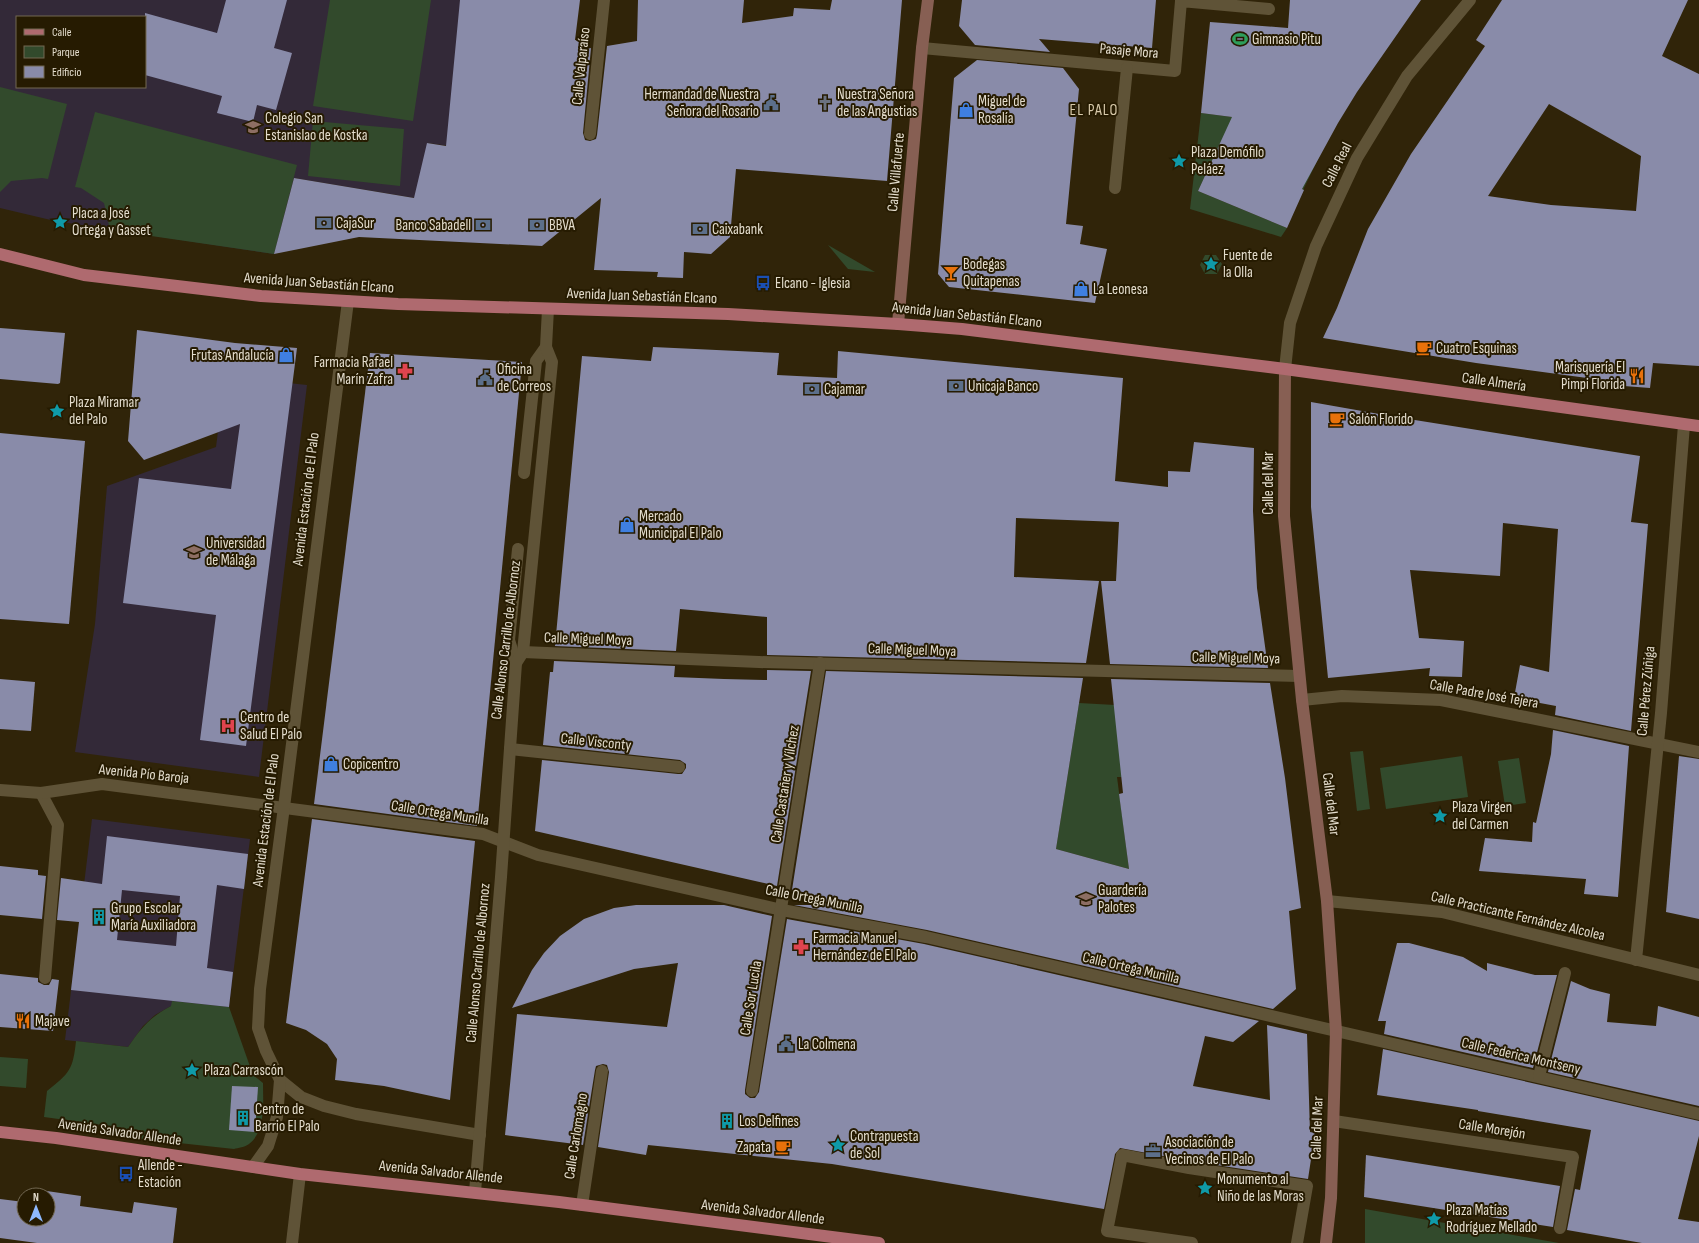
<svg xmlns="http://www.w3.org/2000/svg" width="1699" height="1243" viewBox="0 0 1699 1243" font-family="'Sofia Sans Condensed',sans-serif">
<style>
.education{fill:#332938;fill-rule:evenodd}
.green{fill:#324a2c}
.building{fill:#898ba9;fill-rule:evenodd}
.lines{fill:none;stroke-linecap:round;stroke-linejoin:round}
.lane{stroke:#5f5337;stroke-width:12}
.street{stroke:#5f5337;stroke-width:12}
.secondary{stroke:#875f53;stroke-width:12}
.primary{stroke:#af6a6f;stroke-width:12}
.labels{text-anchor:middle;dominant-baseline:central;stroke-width:4;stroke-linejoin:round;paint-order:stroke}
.poi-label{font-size:15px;fill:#e3dccc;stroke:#261b01;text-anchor:start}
.street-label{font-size:15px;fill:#e3dccc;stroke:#261b01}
.neighbourhood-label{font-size:16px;letter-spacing:1px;fill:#d7c9aa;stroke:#261b01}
</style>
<rect width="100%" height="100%" fill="#302409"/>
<!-- education -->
<g class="education">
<path d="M0,0H518L457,147L428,143L415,198L294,178L274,254L55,221L0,208ZM17,17H145V87H17Z"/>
<polygon points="225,376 307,385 259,777 75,752 95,624 107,486 216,447"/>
<polygon points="92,819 250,839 229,1007 171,1006 155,1015 143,1026 128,1047 65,1040"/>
</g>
<!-- green -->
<g class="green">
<polygon points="330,0 431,0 413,121 313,106"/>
<polygon points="0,87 67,104 48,179 42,178 11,181 0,192"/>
<polygon points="95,112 297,165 274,254 110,230 104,203 81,188 75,187"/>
<polygon points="1201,113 1232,117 1320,155 1303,190 1216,153 1198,191 1287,228 1281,237 1190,209"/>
<polygon points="313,121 404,129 400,186 308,176"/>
<polygon points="828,245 875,272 848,269"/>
<polygon points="1205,255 1216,255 1222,264 1217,274 1205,274 1200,265"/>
<polygon points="1079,703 1115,705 1122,777 1117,777 1129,869 1056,849"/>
<polygon points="1363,751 1370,809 1357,811 1350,752"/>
<polygon points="1462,756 1468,797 1386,809 1380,768"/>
<polygon points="1519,758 1526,803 1505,806 1498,761"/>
<path d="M172,1001L229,1007L253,1075L263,1083C263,1102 266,1131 249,1144C245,1147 238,1148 234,1149L124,1137V1128L44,1117L47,1091C70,1073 73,1069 76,1041L128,1047C142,1027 149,1018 171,1006Z"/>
<polygon points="0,1057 28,1059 26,1088 0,1086"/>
<polygon points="1365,1209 1542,1240 1559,1243 1365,1243"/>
</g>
<!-- building -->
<g class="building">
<polygon points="226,0 287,0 274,48 292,53 276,110 257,105 253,122 217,113 222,96 145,75 145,13 217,33"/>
<polygon points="460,0 580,0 575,40 583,41 582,50 591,48 583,133 585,140 590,141 596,139 597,135 607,46 637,41 638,0 744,0 742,23 793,16 794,8 830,10 832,0 902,0 887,181 736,169 730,237 711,254 684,252 683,278 657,277 658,272 594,270 601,198 542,246 359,237 274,254 294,178 414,198 427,143 446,146"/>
<polygon points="962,0 1156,0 1152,48 1039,39 1050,52 975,45 959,26"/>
<polygon points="1290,0 1421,0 1357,92 1338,123 1302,189 1304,190 1287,228 1198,191 1232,117 1201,113 1210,22 1288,28"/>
<path d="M1502,0H1688L1662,56L1699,74V366L1653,363L1650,388L1624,386L1602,384V380L1476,363L1323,338L1337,308L1368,229L1411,154L1485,46L1476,40ZM1549,104L1641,156L1636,211L1551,205L1488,196Z"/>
<polygon points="977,60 1063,68 1079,89 1066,224 1083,226 1080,244 1107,249 1095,303 949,287 938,274 954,78"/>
<polygon points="0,328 65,333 60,383 58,384 0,379"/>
<polygon points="137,330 235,343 297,348 246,746 200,740 216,615 123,603 139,478 231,489 240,424 144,460 128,441"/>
<polygon points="653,347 779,353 777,375 837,378 838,351 1123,378 1115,481 1168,487 1168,471 1190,472 1194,442 1254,448 1253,511 1257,588 1268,668 1110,664 1101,581 1116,581 1119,522 1016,518 1014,577 1099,581 1086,663 767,655 767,617 680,609 676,651 555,646 582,356 651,361"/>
<polygon points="370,353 522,362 477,826 314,804"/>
<polygon points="1311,402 1396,417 1640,456 1631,522 1648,524 1631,731 1555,715 1556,706 1514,698 1520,665 1549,672 1558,529 1503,523 1500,576 1410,570 1419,638 1464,641 1462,677 1429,676 1430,668 1328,678 1311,507"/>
<polygon points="0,433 85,441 69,624 0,619"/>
<polygon points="554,661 675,666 674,677 724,679 767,680 767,670 811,671 777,886 535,831 542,760 678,774 682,774 686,768 686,764 680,760 543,745 550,672 553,672"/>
<polygon points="826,671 1083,678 1056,849 1129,869 1119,794 1123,793 1111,679 1270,683 1285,778 1301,908 1289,911 1296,989 1273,1009 927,930 794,905 810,905 811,894 792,890"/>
<polygon points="0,679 35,682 31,731 0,729"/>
<polygon points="1553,730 1629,746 1618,897 1584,894 1586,879 1479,871 1485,838 1532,842 1533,822 1536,823 1551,754"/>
<polygon points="1679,756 1699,759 1699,919 1666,912"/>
<polygon points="312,819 475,841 450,1100 384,1086 335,1080 337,1059 327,1044 306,1030 286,1023"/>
<path d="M107,836L248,854L244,889L217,885L207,968L233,972L229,1007L71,990L79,922L57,920L61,878L102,884ZM122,890L180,896L176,946L117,940Z"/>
<polygon points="0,866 38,870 38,875 46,876 42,919 0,915"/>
<polygon points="636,905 724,905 772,916 745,1090 745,1094 750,1098 755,1098 759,1092 787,919 924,944 1259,1021 1233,1042 1205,1036 1193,1086 1270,1100 1267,1025 1307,1034 1310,1132 1315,1133 1308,1179 1190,1161 1120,1148 1115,1154 1104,1209 832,1164 648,1145 646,1155 598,1147 609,1072 607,1065 603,1064 596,1066 595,1070 583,1145 505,1135 517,1014 667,1027 678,963 634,969 512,1008 532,970 544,953 560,936 584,919 614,908"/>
<polygon points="1397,943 1409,943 1463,957 1487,971 1487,963 1535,975 1557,975 1533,1068 1384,1034 1386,1021 1378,1021"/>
<polygon points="0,974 38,978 38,982 44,985 49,985 52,979 59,980 53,1031 0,1027"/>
<polygon points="1571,981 1590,989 1610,994 1607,1022 1656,1026 1658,1006 1699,1017 1699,1106 1548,1072"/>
<polygon points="1383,1049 1699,1121 1699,1136 1678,1219 1699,1222 1699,1243 1642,1243 1567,1230 1575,1189 1580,1190 1591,1130 1478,1111 1478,1110 1377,1095"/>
<polygon points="232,1086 258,1087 255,1132 229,1130"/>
<polygon points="1366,1155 1560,1186 1553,1227 1364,1197"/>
<polygon points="33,1189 81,1196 80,1206 132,1213 134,1202 177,1208 173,1243 37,1243 0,1238 0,1199 24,1202 24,1219 48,1219 48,1195 32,1195"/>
</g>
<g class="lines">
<!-- lane -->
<g class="lane">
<polyline points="524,473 536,361 546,347"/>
<polyline points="516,663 509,640 518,549"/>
<polyline points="41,793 58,825 45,978"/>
</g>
<!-- street -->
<g class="street">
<polyline points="922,48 1175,71 1181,1 1269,9"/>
<polyline points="590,134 604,0"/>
<polyline points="1115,188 1127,68"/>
<polyline points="1285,369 1290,323 1316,246 1357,158 1407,76 1470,0"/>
<polyline points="523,652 759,662 1299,676"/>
<polyline points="1302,700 1342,696 1441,700 1699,752"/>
<polyline points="510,749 679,767"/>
<polyline points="0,790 41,793 102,784 483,834 538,855 782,910 926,937 1699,1114"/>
<polyline points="1327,901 1442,912 1699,975"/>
<polyline points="1636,960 1661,713 1684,425"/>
<polyline points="1539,1076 1565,973"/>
<polyline points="280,1080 301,1097 324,1106 356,1114 480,1135"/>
<polyline points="752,1091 820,663"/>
<polyline points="1334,1121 1573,1157 1560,1228"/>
<polyline points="253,1167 268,1146 277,1117 280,1080 266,1051 258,1028 260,989 284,807 348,301"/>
<polyline points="475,1192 501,877 516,663 523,652 552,362 546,347 548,309"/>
<polyline points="582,1205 602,1071"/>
<polyline points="292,1243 300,1174"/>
<polyline points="1192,1243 1107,1231 1122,1155 1189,1168 1307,1186 1297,1243"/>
</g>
<!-- secondary -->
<g class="secondary">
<polyline points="898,324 922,48 928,0"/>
<polyline points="1285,369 1284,516 1302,700 1327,901 1336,1031 1331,1198 1326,1243"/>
</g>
<!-- primary -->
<g class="primary">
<polyline points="0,254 84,275 261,296 398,304 728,314 898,324 962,329 1285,369 1699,426"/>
<polyline points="0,1132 56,1138 300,1174 559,1202 879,1243"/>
</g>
</g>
<!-- icons -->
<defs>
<symbol id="stadium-bare" viewBox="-9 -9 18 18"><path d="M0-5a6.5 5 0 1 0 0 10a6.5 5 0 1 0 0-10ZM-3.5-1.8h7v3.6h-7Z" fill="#2e9e5b" stroke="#261b01" stroke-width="2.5" paint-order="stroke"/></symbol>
<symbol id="civic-bare" viewBox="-9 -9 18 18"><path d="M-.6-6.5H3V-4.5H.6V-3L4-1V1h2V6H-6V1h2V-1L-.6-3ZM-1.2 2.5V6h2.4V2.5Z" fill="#5c6f8a" stroke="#261b01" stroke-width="2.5" paint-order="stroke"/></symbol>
<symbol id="church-bare" viewBox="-9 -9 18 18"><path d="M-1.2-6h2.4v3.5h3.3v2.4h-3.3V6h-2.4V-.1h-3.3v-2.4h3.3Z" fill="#6b7280" stroke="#261b01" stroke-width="2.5" paint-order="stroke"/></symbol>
<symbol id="shop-bare" viewBox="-9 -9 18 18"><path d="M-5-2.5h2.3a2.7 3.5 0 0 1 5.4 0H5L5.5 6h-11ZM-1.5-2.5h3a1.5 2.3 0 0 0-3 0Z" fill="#3f7fe0" stroke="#261b01" stroke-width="2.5" paint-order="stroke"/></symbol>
<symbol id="school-bare" viewBox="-9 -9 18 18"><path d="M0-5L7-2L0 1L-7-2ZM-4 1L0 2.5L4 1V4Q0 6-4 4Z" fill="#8d6e63" stroke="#261b01" stroke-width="2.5" paint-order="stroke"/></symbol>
<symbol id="sight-bare" viewBox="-9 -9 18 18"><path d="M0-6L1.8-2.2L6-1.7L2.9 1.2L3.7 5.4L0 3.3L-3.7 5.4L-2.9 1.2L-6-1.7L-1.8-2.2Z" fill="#0f9aa8" stroke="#261b01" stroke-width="2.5" paint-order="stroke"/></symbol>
<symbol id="bank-bare" viewBox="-9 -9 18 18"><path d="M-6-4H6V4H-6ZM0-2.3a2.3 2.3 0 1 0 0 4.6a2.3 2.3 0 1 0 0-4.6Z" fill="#5c6f8a" stroke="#261b01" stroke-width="2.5" paint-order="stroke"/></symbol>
<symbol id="bar-bare" viewBox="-9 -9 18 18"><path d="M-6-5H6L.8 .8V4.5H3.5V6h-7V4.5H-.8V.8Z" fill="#e8710a" stroke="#261b01" stroke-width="2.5" paint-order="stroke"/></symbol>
<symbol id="bus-bare" viewBox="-9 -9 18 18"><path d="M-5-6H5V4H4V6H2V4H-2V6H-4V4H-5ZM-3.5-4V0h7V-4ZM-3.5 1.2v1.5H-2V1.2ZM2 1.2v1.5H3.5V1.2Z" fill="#1a4fb4" stroke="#261b01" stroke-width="2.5" paint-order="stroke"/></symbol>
<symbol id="cafe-bare" viewBox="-9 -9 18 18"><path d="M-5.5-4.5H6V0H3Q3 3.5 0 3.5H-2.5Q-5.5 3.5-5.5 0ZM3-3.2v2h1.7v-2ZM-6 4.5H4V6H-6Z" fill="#e8710a" stroke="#261b01" stroke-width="2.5" paint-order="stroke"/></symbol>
<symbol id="pharmacy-bare" viewBox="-9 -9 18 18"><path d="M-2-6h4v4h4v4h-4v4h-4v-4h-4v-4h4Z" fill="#e0444e" stroke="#261b01" stroke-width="2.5" paint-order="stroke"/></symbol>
<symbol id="restaurant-bare" viewBox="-9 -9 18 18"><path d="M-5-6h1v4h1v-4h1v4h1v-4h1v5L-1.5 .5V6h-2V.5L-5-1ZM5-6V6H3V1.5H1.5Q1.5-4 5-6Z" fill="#e8710a" stroke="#261b01" stroke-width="2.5" paint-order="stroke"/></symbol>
<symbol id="university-bare" viewBox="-9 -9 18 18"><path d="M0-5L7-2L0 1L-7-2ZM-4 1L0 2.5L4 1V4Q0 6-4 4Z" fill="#8d6e63" stroke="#261b01" stroke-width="2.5" paint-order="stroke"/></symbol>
<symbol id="hospital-bare" viewBox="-9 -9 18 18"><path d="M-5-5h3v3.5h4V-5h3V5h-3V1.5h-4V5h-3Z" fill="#e0444e" stroke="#261b01" stroke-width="2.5" paint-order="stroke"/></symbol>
<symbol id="building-bare" viewBox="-9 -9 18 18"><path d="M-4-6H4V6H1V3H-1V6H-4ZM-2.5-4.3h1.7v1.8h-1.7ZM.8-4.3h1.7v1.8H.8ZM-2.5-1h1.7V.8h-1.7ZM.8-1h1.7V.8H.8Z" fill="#0f9aa8" stroke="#261b01" stroke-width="2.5" paint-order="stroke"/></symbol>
<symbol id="office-bare" viewBox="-9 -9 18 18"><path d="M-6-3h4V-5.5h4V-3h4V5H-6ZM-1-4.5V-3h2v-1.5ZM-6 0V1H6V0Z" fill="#5c6f8a" stroke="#261b01" stroke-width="2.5" paint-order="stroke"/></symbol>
</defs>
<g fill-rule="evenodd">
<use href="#stadium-bare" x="1229" y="28" width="22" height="22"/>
<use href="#civic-bare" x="760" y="92" width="22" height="22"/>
<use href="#church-bare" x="814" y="92" width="22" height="22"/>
<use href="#shop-bare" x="955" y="99" width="22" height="22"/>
<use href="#school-bare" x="242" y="116" width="22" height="22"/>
<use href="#sight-bare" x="1168" y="150" width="22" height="22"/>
<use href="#sight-bare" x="49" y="211" width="22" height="22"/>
<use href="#bank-bare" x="313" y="212" width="22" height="22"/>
<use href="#bank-bare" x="472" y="214" width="22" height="22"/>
<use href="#bank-bare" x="526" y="214" width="22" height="22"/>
<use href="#bank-bare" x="689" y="218" width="22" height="22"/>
<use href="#sight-bare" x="1200" y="253" width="22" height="22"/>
<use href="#bar-bare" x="940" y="262" width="22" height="22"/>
<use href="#bus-bare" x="752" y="272" width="22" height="22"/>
<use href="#shop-bare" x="1070" y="278" width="22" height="22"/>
<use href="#cafe-bare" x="1413" y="337" width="22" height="22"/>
<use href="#shop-bare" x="275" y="344" width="22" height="22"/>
<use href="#pharmacy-bare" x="394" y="360" width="22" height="22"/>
<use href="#restaurant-bare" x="1626" y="365" width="22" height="22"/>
<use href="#civic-bare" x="474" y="367" width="22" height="22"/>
<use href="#bank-bare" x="945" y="375" width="22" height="22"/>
<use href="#bank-bare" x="801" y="378" width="22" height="22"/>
<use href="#sight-bare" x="46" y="400" width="22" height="22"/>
<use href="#cafe-bare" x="1326" y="408" width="22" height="22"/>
<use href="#shop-bare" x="616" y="514" width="22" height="22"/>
<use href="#university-bare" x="183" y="541" width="22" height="22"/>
<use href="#hospital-bare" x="217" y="715" width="22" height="22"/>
<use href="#shop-bare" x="320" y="753" width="22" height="22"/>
<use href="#sight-bare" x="1429" y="805" width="22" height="22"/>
<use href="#school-bare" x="1075" y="888" width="22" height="22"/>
<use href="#building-bare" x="88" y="906" width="22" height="22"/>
<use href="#pharmacy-bare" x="790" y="936" width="22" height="22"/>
<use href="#restaurant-bare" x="12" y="1010" width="22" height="22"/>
<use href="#civic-bare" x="775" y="1033" width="22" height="22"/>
<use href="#sight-bare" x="181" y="1059" width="22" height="22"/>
<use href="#building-bare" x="232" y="1107" width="22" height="22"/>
<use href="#building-bare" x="716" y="1110" width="22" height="22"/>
<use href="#sight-bare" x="827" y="1134" width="22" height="22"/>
<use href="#cafe-bare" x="772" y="1136" width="22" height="22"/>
<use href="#office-bare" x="1142" y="1140" width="22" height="22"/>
<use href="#bus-bare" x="115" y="1163" width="22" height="22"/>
<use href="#sight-bare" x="1194" y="1177" width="22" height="22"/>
<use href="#sight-bare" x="1423" y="1208" width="22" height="22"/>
</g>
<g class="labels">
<!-- poi labels -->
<g class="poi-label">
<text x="1252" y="39">Gimnasio Pitu</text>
<text x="759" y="94" text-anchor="end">Hermandad de Nuestra<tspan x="759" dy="17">Señora del Rosario</tspan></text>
<text x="837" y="94">Nuestra Señora<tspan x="837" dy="17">de las Angustias</tspan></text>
<text x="978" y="101">Miguel de<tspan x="978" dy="17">Rosalía</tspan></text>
<text x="265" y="118">Colegio San<tspan x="265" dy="17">Estanislao de Kostka</tspan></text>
<text x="1191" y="152">Plaza Demófilo<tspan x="1191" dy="17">Peláez</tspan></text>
<text x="72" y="213">Placa a José<tspan x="72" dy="17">Ortega y Gasset</tspan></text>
<text x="336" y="223">CajaSur</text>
<text x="471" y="225" text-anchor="end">Banco Sabadell</text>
<text x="549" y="225">BBVA</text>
<text x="712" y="229">Caixabank</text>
<text x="1223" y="255">Fuente de<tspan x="1223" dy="17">la Olla</tspan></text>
<text x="963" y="264">Bodegas<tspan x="963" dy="17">Quitapenas</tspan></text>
<text x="775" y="283">Elcano - Iglesia</text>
<text x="1093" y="289">La Leonesa</text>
<text x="1436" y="348">Cuatro Esquinas</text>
<text x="274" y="355" text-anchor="end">Frutas Andalucía</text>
<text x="393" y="362" text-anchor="end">Farmacia Rafael<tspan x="393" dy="17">Marín Zafra</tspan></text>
<text x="1625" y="367" text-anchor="end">Marisquería El<tspan x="1625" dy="17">Pimpi Florida</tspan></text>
<text x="497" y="369">Oficina<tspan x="497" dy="17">de Correos</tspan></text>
<text x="968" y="386">Unicaja Banco</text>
<text x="824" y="389">Cajamar</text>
<text x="69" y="402">Plaza Miramar<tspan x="69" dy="17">del Palo</tspan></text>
<text x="1349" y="419">Salón Florido</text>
<text x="639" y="516">Mercado<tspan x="639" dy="17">Municipal El Palo</tspan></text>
<text x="206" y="543">Universidad<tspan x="206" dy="17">de Málaga</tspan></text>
<text x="240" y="717">Centro de<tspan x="240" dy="17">Salud El Palo</tspan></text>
<text x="343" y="764">Copicentro</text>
<text x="1452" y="807">Plaza Virgen<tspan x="1452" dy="17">del Carmen</tspan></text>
<text x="1098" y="890">Guardería<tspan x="1098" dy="17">Palotes</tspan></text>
<text x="111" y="908">Grupo Escolar<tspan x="111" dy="17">María Auxiliadora</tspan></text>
<text x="813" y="938">Farmacia Manuel<tspan x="813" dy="17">Hernández de El Palo</tspan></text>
<text x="35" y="1021">Majave</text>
<text x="798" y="1044">La Colmena</text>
<text x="204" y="1070">Plaza Carrascón</text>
<text x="255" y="1109">Centro de<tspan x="255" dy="17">Barrio El Palo</tspan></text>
<text x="739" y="1121">Los Delfines</text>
<text x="850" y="1136">Contrapuesta<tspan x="850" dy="17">de Sol</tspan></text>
<text x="1165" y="1142">Asociación de<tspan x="1165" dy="17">Vecinos de El Palo</tspan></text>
<text x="771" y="1147" text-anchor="end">Zapata</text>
<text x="138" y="1165">Allende -<tspan x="138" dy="17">Estación</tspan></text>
<text x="1217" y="1179">Monumento al<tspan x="1217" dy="17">Niño de las Moras</tspan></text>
<text x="1446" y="1210">Plaza Matías<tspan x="1446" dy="17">Rodríguez Mellado</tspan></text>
</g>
<!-- street labels -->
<g class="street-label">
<text transform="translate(1129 51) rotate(5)">Pasaje Mora</text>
<text transform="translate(581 66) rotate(-84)">Calle Valparaíso</text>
<text transform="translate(1337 165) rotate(-63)">Calle Real</text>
<text transform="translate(896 172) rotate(-85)">Calle Villafuerte</text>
<text transform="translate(319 283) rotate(4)">Avenida Juan Sebastián Elcano</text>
<text transform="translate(642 296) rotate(2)">Avenida Juan Sebastián Elcano</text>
<text transform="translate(967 315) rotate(6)">Avenida Juan Sebastián Elcano</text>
<text transform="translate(1494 382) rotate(8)">Calle Almería</text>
<text transform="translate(1268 483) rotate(-90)">Calle del Mar</text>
<text transform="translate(306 499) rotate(-83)">Avenida Estación de El Palo</text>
<text transform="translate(588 639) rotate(2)">Calle Miguel Moya</text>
<text transform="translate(506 640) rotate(-83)">Calle Alonso Carrillo de Albornoz</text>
<text transform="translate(912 650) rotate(2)">Calle Miguel Moya</text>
<text transform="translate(1236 658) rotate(1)">Calle Miguel Moya</text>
<text transform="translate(1646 691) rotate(-85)">Calle Pérez Zúñiga</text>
<text transform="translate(1484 694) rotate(10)">Calle Padre José Tejera</text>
<text transform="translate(596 742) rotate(6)">Calle Visconty</text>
<text transform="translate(144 774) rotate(6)">Avenida Pío Baroja</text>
<text transform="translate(785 784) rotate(-81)">Calle Castañer y Vílchez</text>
<text transform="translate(1331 804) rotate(83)">Calle del Mar</text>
<text transform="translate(440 813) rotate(9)">Calle Ortega Munilla</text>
<text transform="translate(266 820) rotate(-83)">Avenida Estación de El Palo</text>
<text transform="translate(814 899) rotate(11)">Calle Ortega Munilla</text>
<text transform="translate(1518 916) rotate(13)">Calle Practicante Fernández Alcolea</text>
<text transform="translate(478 963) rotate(-85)">Calle Alonso Carrillo de Albornoz</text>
<text transform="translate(1131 968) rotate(13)">Calle Ortega Munilla</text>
<text transform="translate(751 998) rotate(-81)">Calle Sor Lucila</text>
<text transform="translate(1521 1056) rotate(13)">Calle Federica Montseny</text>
<text transform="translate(1317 1128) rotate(-88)">Calle del Mar</text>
<text transform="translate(1492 1129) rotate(9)">Calle Morejón</text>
<text transform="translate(120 1132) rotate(8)">Avenida Salvador Allende</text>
<text transform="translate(576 1136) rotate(-81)">Calle Carlomagno</text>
<text transform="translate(441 1172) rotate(6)">Avenida Salvador Allende</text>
<text transform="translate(763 1212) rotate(7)">Avenida Salvador Allende</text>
</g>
<!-- neighbourhood labels -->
<g class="neighbourhood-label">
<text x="1094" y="110">EL PALO</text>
</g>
</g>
<!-- legend -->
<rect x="16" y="16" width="130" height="72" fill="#261b01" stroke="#726852"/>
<rect x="24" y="29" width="20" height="6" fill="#af6a6f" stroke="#726852"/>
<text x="52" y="36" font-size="12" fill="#e3dccc">Calle</text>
<rect x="24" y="46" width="20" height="12" fill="#324a2c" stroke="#726852"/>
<text x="52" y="56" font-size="12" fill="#e3dccc">Parque</text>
<rect x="24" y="66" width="20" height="12" fill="#898ba9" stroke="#726852"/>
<text x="52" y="76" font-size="12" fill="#e3dccc">Edificio</text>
<!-- north arrow -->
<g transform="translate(36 1207)"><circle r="19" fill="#261b01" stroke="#726852"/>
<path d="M0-3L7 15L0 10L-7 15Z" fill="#8eb9fd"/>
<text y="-6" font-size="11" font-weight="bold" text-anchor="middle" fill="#e3dccc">N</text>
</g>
</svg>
